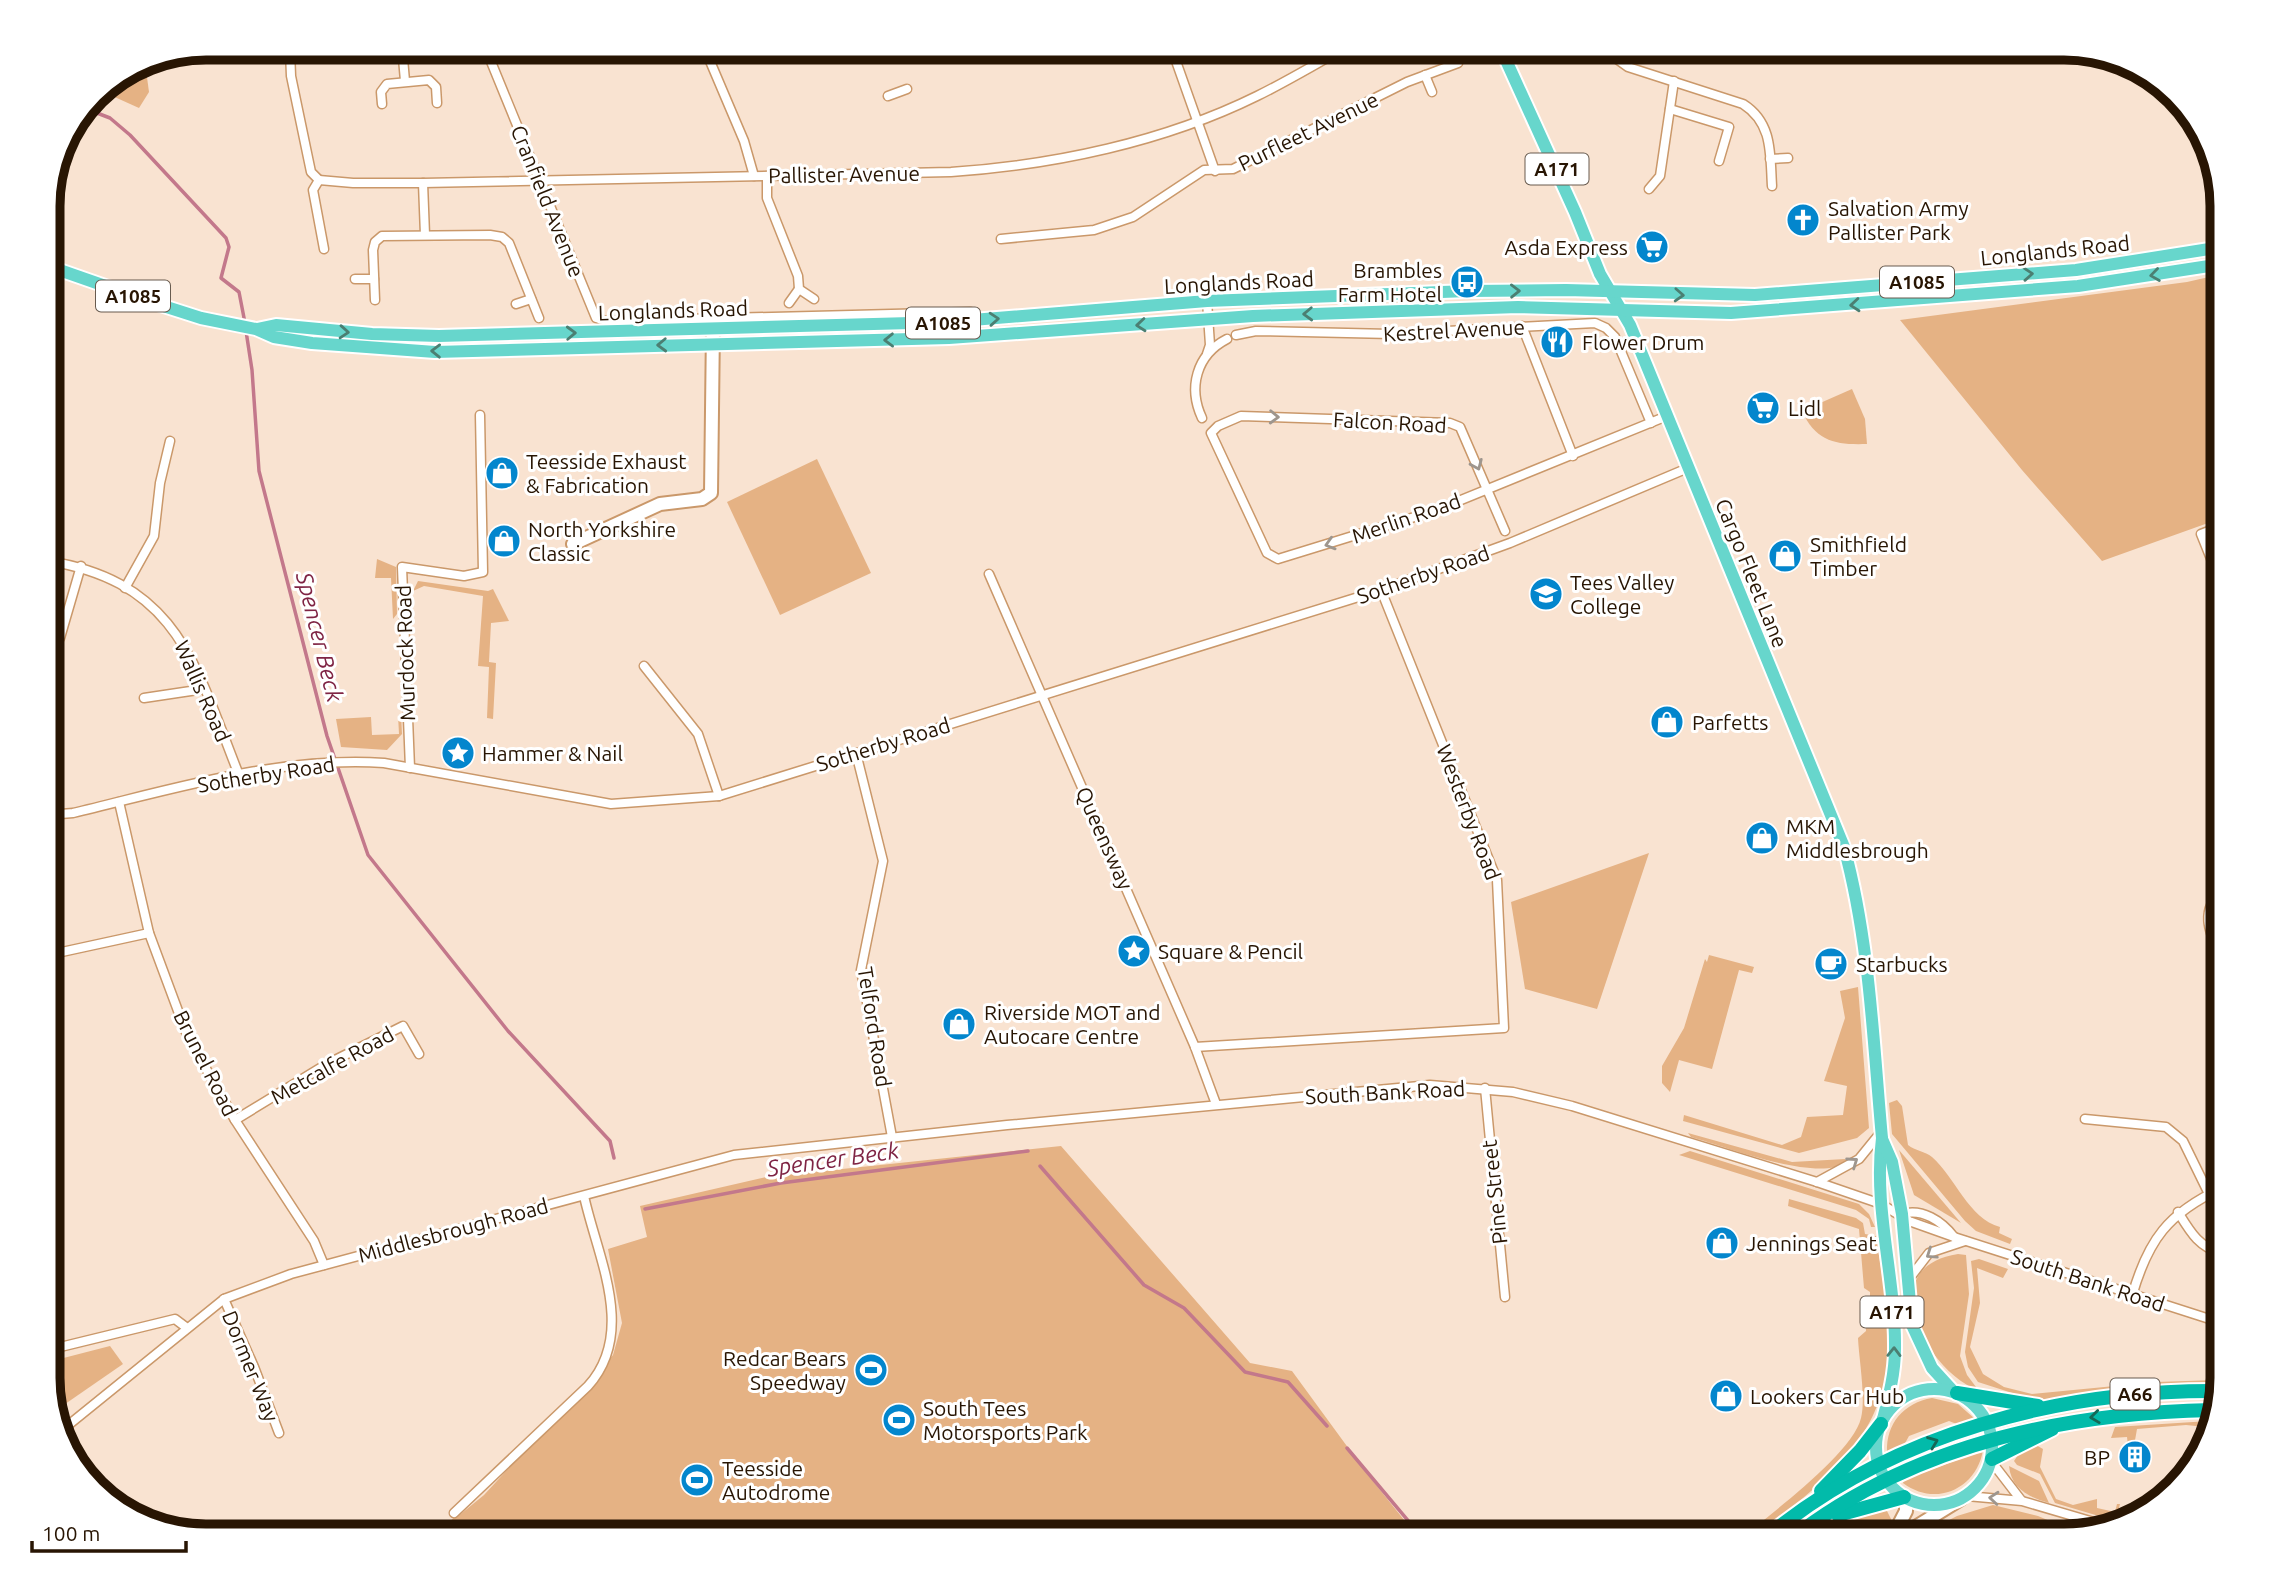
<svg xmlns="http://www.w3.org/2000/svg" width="2269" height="1583" viewBox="0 0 2269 1583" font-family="Ubuntu,sans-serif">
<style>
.green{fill:#e5b284}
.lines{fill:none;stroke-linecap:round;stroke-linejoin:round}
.stream{stroke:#c3788b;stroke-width:3.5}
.street-casing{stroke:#ca986a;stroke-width:11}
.secondary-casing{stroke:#ca986a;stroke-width:16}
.primary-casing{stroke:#fff;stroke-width:16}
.highway-casing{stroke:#fff;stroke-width:18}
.street{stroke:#fff;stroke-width:8}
.secondary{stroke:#fff;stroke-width:12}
.primary{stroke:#67d6cc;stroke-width:12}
.highway{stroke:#02bbaa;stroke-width:14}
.oneway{stroke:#4b7f72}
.oneway2{stroke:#9e968e}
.oneway3{stroke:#156856}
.labels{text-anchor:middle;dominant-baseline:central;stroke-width:6;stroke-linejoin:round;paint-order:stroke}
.shield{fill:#fff;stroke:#685b4f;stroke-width:2}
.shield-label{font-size:19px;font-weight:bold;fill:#281503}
.street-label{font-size:21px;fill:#281503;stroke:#fff}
.poi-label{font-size:21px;fill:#281503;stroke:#fff;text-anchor:start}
.water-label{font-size:23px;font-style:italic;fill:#7f2444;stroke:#fff}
.rim{fill:none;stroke:#281503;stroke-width:9}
</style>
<rect width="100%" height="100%" fill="#f9e3d1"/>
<!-- green -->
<g class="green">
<polygon points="139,63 146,70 149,92 139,108 99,90"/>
<polygon points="2222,274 2222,518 2102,561 2022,470 1900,320 2187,282"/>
<path d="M1852,389L1865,419L1867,444C1836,445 1816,442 1802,411Z"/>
<polygon points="817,459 871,573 780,615 727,502"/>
<polygon points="377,559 396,567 397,614 393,619 391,578 375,578"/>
<polygon points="418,581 488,591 493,589 509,621 491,623 489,662 496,663 493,719 487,718 489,667 478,666 483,596 424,586 413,591"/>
<polygon points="398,715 401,715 402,734 387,750 341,747 336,719 371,717 372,735 399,734"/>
<polygon points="1649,853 1597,1009 1525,989 1511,902"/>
<polygon points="1709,955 1754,967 1752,973 1739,970 1712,1069 1679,1060 1670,1092 1662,1083 1662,1066 1684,1028 1705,959 1707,962"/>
<polygon points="1858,987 1869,1128 1857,1138 1799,1153 1683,1121 1684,1115 1782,1145 1801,1137 1807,1117 1843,1115 1847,1086 1824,1081 1845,1018 1840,991"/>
<path d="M1897,1100L1902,1106L1908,1145C1915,1151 1925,1151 1932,1157C1955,1177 1969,1219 2000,1227L1999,1233L2012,1239L2010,1244L1976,1231L1965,1221L1892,1134L1889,1103Z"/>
<path d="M1688,1133L1792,1162L1845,1159L1847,1163C1813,1182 1728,1147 1691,1137Z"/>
<polygon points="1061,1146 1250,1363 1292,1371 1368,1475 1417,1536 453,1536 450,1522 454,1517 457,1517 484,1495 613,1355 622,1323 608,1249 647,1237 640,1206 766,1177"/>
<polygon points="1899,1150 1961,1223 1914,1195"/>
<polygon points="1690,1151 1859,1204 1869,1214 1875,1227 1871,1227 1869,1219 1856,1210 1679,1155"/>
<path d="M1789,1199L1856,1218L1863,1223L1865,1234L1876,1236C1895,1355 1904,1415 1803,1498C1792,1507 1770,1531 1758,1536C1753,1538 1743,1536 1737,1536L1746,1528L1749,1532C1777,1509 1853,1452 1861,1418C1866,1398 1859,1360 1858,1338L1866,1331L1865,1312L1870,1307V1292L1864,1288L1859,1229L1788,1206Z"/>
<path d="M1958,1254L1966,1255L1969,1294L1960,1356L1967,1375L1979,1391C1924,1369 1872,1267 1958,1254Z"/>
<polygon points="1979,1259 2008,1269 2003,1278 1977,1268 1980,1303 1970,1347 1983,1374 2004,1387 2032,1394 2156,1382 2216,1380 2217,1335 2222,1340 2219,1385 2144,1387 2037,1401 1978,1382 1968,1367 1965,1352 1974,1288 1971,1261"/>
<polygon points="110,1346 123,1364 55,1411 48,1387 48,1362"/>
<path d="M1932,1398L1958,1404L1975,1419L1959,1425L1949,1421L1909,1436L1904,1445L1887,1452C1886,1423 1904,1403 1932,1398Z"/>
<polygon points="2209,1421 2206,1427 2186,1425 2137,1429 2134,1446 2128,1446 2127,1437 2111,1438 2115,1427"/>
<polygon points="2036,1445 2043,1449 2040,1467 2056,1499 2073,1505 2097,1499 2097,1508 2115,1512 2117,1504 2120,1504 2118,1512 2109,1519 2055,1503 2040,1474 2017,1465 2014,1461 2018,1455"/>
<path d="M1983,1450C1977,1488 1936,1508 1903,1483L1904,1480Z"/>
<path d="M2009,1466L2039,1481L2049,1503C2028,1497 2011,1488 2009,1466Z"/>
<polygon points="1993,1505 2038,1516 2076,1532 2063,1536 1918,1536 1957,1516"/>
<polygon points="1885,1507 1893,1523 1885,1536 1812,1536 1851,1514"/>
</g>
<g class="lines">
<!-- stream -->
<g class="stream">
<polyline points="84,108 110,118 130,135 226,238 229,247 221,278 239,292 245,323"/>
<polyline points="246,331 252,370 259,471 327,736 368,855 508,1031 610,1141 614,1158"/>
<polyline points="1040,1166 1144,1285 1184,1308 1245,1372 1288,1382 1327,1426"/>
<polyline points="645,1209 781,1183 1028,1151"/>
<polyline points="1347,1448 1421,1536"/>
</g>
<defs>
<g id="street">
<polyline points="402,47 405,81"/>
<polyline points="485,47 596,318 606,321 971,312"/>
<polyline points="704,47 744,141 754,176"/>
<polyline points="1171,47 1215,171"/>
<path d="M1600,47L1628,67L1743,104C1773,123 1770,154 1772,186"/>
<polyline points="1896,47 1920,51 1941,47"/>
<polyline points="290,51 291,76 311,172 319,180 313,190 324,249"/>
<polyline points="1425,75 1432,92"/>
<polyline points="888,96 907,89"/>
<polyline points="382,104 381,92 387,84 429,80 436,87 437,103"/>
<polyline points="1670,109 1729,127 1719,161"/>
<polyline points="1770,159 1788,158"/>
<polyline points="767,176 767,198 798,276 799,289 814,299"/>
<path d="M319,180L353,183H423L951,172C1054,165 1164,142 1257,96C1288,81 1317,63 1347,47"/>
<polyline points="423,183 425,235"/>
<polyline points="1649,189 1660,176 1674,81"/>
<polyline points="1001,239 1094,230 1133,217 1204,170 1233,169 1407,82 1458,63"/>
<polyline points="355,279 374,279"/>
<polyline points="375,300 373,250 375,242 382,236 490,235 502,237 509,243 539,318"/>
<polyline points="1207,301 1210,345 1207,354"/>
<polyline points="789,303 799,289"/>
<polyline points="516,304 531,299"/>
<polyline points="1522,326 1573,456"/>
<polyline points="1236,335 1256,331 1391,334 1595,323 1606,328 1615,337 1651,423"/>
<path d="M1202,418C1188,388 1196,355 1227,339"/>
<polyline points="2222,526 2201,534 2222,586"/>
<polyline points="1505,531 1460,427 1450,423 1241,416 1218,426 1211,433 1267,553 1278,559 1434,511 1667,416"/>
<path d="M48,561C179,582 196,667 239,775"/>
<polyline points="989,574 1195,1047 1216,1104"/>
<polyline points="125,588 154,536 160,483 170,441"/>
<polyline points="60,638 81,566"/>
<polyline points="644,666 698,734 719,796"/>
<polyline points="144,698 204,689"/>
<polyline points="856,753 883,861 861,970 892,1137"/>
<polyline points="410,768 402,567 464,576 483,572 480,415"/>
<polyline points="2213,795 2222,817"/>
<polyline points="119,802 149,933 187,1035 235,1120 314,1241 324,1265"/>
<path d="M48,815L73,813C174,789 279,756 384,763L611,804L719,796L1381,590L1510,543L1688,468"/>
<path d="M2222,891C2197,912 2212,937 2222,962"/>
<polyline points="48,955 149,933"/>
<polyline points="1195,1047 1504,1028 1497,880 1381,590"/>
<polyline points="1485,1088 1505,1297"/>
<polyline points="2085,1119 2166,1127 2183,1141 2209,1194"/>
<polyline points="235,1120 327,1064 403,1026 419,1054"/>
<polyline points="1817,1182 1859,1159 1881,1132"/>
<path d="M2178,1212C2191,1233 2198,1246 2222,1254"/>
<path d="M1902,1214C1922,1208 1942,1221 1954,1237"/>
<polyline points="1909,1279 1929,1253 1965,1241"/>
<path d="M2132,1296C2148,1240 2168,1213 2222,1188"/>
<polyline points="224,1299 254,1367 279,1433"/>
<polyline points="48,1350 175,1319 187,1328"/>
<polyline points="61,1431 224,1299 291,1274 734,1155 1007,1125 1430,1085 1513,1092 1572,1106 1817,1182 1881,1204 1909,1221 1954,1237 2222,1323"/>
<polyline points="1991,1461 2021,1500"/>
<polyline points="1967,1496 2022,1501 2104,1525"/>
<path d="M454,1513L588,1386C637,1332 597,1256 584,1196"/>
</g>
<g id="secondary">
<polyline points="573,544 660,504 702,499 711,493 713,327"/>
<polyline points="1893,1536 1906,1511 1906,1498"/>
<polyline points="1901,1536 1961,1499"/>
</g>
<g id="primary">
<path d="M1500,47L1575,212L1600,274L1630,325L1844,847C1870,943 1873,1041 1882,1138C1873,1209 1896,1279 1895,1349C1895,1373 1889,1396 1883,1419"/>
<polyline points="48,266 151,302 201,318 256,329 274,337 312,343 435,352 949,338 1253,316 1518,307 1731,313 2078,286 2222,264"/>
<polyline points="257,329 276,325 372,334 439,336 948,322 1207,301 1468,291 1566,290 1755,295 2076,270 2222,247"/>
<polyline points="1882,1139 1892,1162 1902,1214 1912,1325 1932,1368 1953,1391"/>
<circle cx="1934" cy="1447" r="58"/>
</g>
<g id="highway">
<polyline points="1957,1393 2038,1406"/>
<polyline points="1992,1459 2052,1429"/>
<polyline points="1821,1491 1860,1451 1881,1424"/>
<polyline points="1838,1515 1904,1497"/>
<path d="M1768,1536C1891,1434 2060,1390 2217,1391"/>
<path d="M1795,1536C1915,1444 2064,1413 2212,1410"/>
</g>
</defs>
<!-- street casing -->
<use href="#street" class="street-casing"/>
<!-- secondary casing -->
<use href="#secondary" class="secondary-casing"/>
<!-- primary casing -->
<use href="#primary" class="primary-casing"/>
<!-- highway casing -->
<use href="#highway" class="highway-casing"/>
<!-- street -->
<use href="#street" class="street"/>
<!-- secondary -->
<use href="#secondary" class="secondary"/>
<!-- primary -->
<use href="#primary" class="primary"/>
<!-- highway -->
<use href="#highway" class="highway"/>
</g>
<!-- one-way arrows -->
<defs><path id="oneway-chevron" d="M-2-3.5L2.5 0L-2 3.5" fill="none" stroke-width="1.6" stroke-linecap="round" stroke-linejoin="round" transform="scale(1.75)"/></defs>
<g class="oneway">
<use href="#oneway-chevron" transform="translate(2028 274) rotate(-4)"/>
<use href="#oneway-chevron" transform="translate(2155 275) rotate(172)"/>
<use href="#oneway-chevron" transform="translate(1515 291) rotate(-1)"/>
<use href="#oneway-chevron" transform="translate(1679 295) rotate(3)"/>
<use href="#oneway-chevron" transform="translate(1855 305) rotate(175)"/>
<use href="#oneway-chevron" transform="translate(1308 314) rotate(178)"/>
<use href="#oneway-chevron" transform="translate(994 319) rotate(-4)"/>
<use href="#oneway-chevron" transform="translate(1141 325) rotate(175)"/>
<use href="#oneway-chevron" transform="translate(344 332) rotate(4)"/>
<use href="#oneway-chevron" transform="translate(571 333) rotate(-2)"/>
<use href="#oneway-chevron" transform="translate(889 340) rotate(179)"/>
<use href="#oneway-chevron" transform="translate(662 345) rotate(178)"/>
<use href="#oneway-chevron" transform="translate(436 351) rotate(-179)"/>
<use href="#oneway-chevron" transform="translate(1894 1352) rotate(-89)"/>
</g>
<g class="oneway2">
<use href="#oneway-chevron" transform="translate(1274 417) rotate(2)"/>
<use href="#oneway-chevron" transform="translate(1477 465) rotate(67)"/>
<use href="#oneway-chevron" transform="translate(1330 544) rotate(163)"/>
<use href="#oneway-chevron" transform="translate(1853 1162) rotate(-35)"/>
<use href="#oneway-chevron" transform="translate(1931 1254) rotate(146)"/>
<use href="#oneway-chevron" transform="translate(1994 1498) rotate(-175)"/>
</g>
<g class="oneway3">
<use href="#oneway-chevron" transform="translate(2095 1417) rotate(173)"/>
<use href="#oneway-chevron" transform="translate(1933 1442) rotate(-21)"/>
</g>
<!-- icons -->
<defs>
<symbol id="church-disc" viewBox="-11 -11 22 22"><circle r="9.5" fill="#0386cd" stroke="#fff"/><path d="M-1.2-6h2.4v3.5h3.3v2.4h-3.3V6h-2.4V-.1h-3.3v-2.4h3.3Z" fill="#fff"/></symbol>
<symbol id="supermarket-disc" viewBox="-11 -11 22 22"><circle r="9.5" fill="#0386cd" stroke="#fff"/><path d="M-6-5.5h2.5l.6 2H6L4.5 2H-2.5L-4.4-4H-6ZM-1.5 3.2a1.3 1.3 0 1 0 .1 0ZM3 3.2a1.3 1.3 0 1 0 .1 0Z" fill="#fff"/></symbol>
<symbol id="bus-disc" viewBox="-11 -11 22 22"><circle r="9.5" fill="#0386cd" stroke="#fff"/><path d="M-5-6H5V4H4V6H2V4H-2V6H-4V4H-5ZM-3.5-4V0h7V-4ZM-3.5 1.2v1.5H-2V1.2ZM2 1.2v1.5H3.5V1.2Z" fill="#fff"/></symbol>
<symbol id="restaurant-disc" viewBox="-11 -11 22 22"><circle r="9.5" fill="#0386cd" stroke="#fff"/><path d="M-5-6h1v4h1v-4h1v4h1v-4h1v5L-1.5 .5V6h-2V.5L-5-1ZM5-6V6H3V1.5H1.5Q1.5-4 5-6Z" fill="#fff"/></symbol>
<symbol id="shop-disc" viewBox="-11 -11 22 22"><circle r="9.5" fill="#0386cd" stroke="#fff"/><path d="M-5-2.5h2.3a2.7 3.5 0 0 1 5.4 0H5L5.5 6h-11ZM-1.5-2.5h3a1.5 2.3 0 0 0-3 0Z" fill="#fff"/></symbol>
<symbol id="school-disc" viewBox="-11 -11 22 22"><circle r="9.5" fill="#0386cd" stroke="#fff"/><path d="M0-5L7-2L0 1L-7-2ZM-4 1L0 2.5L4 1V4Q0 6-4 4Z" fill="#fff"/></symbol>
<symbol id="sight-disc" viewBox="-11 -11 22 22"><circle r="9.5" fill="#0386cd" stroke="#fff"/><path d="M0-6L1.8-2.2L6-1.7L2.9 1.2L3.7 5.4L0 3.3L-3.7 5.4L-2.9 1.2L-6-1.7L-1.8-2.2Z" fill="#fff"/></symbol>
<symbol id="cafe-disc" viewBox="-11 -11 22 22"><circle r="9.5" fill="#0386cd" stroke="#fff"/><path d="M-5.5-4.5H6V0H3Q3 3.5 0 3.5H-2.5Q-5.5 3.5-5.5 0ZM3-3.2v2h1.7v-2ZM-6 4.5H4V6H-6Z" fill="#fff"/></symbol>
<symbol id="stadium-disc" viewBox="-11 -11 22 22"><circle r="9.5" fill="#0386cd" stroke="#fff"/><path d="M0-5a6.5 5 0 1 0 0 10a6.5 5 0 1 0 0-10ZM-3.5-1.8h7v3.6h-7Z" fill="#fff"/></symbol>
<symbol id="building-disc" viewBox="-11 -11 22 22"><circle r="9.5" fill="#0386cd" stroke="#fff"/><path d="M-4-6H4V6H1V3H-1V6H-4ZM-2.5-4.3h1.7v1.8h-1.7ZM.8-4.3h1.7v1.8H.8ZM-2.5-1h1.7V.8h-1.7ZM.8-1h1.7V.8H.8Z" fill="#fff"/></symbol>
</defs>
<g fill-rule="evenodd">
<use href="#church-disc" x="1784" y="201" width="38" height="38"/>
<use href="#supermarket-disc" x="1633" y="228" width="38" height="38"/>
<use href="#bus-disc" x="1448" y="263" width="38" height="38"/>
<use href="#restaurant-disc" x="1538" y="323" width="38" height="38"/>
<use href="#supermarket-disc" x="1744" y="389" width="38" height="38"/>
<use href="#shop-disc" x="483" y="454" width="38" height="38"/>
<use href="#shop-disc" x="485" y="522" width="38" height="38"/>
<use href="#shop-disc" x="1766" y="537" width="38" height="38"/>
<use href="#school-disc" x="1527" y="575" width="38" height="38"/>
<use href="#shop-disc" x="1648" y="703" width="38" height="38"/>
<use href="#sight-disc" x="439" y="734" width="38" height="38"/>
<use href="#shop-disc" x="1743" y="819" width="38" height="38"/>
<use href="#sight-disc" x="1115" y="932" width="38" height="38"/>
<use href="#cafe-disc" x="1812" y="945" width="38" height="38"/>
<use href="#shop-disc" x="940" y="1005" width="38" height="38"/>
<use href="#shop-disc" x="1703" y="1224" width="38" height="38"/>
<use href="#stadium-disc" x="852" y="1351" width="38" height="38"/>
<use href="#shop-disc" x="1707" y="1377" width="38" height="38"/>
<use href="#stadium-disc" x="880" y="1401" width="38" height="38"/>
<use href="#building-disc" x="2116" y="1438" width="38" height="38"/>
<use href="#stadium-disc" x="678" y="1461" width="38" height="38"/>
</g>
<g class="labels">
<!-- shield labels -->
<g class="shield">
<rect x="1525.5" y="153.5" width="63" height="31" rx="5"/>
<rect x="1880" y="266.5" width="74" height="31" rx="5"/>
<rect x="96" y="280.5" width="74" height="31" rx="5"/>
<rect x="906" y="307.5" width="74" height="31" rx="5"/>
<rect x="1860.5" y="1296.5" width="63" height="31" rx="5"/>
<rect x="2110.5" y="1378.5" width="49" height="31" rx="5"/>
</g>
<g class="shield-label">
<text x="1557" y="169">A171</text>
<text x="1917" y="282">A1085</text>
<text x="133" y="296">A1085</text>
<text x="943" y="323">A1085</text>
<text x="1892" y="1312">A171</text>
<text x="2135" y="1394">A66</text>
</g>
<!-- street labels -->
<g class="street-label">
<text transform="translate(1308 131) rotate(-26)">Purfleet Avenue</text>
<text transform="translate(844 174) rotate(-1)">Pallister Avenue</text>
<text transform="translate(548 201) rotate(68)">Cranfield Avenue</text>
<text transform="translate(2055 250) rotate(-6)">Longlands Road</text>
<text transform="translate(1239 282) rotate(-3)">Longlands Road</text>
<text transform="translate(673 310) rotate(-2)">Longlands Road</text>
<text transform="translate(1454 330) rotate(-3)">Kestrel Avenue</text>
<text transform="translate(1390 422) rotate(3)">Falcon Road</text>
<text transform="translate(1406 518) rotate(-19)">Merlin Road</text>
<text transform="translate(1752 573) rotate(68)">Cargo Fleet Lane</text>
<text transform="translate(1423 574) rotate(-19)">Sotherby Road</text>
<text transform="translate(405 653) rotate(-92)">Murdock Road</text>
<text transform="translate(203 691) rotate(66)">Wallis Road</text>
<text transform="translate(883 744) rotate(-17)">Sotherby Road</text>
<text transform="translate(266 774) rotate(-9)">Sotherby Road</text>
<text transform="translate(1469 812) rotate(69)">Westerby Road</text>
<text transform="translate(1105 838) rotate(66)">Queensway</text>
<text transform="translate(875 1027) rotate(81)">Telford Road</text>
<text transform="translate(206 1063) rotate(63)">Brunel Road</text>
<text transform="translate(332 1065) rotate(-29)">Metcalfe Road</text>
<text transform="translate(1385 1092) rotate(-3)">South Bank Road</text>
<text transform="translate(1494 1192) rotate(-96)">Pine Street</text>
<text transform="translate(453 1230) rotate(-15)">Middlesbrough Road</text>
<text transform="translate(2088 1280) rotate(18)">South Bank Road</text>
<text transform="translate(251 1366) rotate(68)">Dormer Way</text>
</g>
<!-- poi labels -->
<g class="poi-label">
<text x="1828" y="208">Salvation Army<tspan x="1828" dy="24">Pallister Park</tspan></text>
<text x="1628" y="247" text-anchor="end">Asda Express</text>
<text x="1442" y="270" text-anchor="end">Brambles<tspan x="1442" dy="24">Farm Hotel</tspan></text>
<text x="1582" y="342">Flower Drum</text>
<text x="1788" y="408">Lidl</text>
<text x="526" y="461">Teesside Exhaust<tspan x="526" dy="24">&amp; Fabrication</tspan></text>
<text x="528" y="529">North Yorkshire<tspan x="528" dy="24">Classic</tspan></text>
<text x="1810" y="544">Smithfield<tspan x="1810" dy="24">Timber</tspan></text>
<text x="1570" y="582">Tees Valley<tspan x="1570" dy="24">College</tspan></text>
<text x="1692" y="722">Parfetts</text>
<text x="482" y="753">Hammer &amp; Nail</text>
<text x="1786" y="826">MKM<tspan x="1786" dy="24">Middlesbrough</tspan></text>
<text x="1158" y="951">Square &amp; Pencil</text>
<text x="1856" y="964">Starbucks</text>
<text x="984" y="1012">Riverside MOT and<tspan x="984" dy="24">Autocare Centre</tspan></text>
<text x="1746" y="1243">Jennings Seat</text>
<text x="846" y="1358" text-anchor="end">Redcar Bears<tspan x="846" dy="24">Speedway</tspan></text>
<text x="1750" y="1396">Lookers Car Hub</text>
<text x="923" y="1408">South Tees<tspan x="923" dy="24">Motorsports Park</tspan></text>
<text x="2110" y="1457" text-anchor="end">BP</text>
<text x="722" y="1468">Teesside<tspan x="722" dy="24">Autodrome</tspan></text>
</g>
<!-- water labels -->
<g class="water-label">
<text transform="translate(320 637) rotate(76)">Spencer Beck</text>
<text transform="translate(833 1159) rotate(-8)">Spencer Beck</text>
</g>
</g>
<!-- crop -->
<path d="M0 0H2269V1583H0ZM206 60H2064A146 146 0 0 1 2210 206V1378A146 146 0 0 1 2064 1524H206A146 146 0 0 1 60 1378V206A146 146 0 0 1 206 60Z" fill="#fff" fill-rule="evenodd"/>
<path class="rim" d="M206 60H2064A146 146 0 0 1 2210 206V1378A146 146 0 0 1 2064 1524H206A146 146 0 0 1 60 1378V206A146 146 0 0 1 206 60Z"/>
<!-- scale -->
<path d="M32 1541v10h154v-10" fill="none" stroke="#281503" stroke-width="3.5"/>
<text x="42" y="1541" font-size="21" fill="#281503" stroke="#ffffff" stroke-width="5" paint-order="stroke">100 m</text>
</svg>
